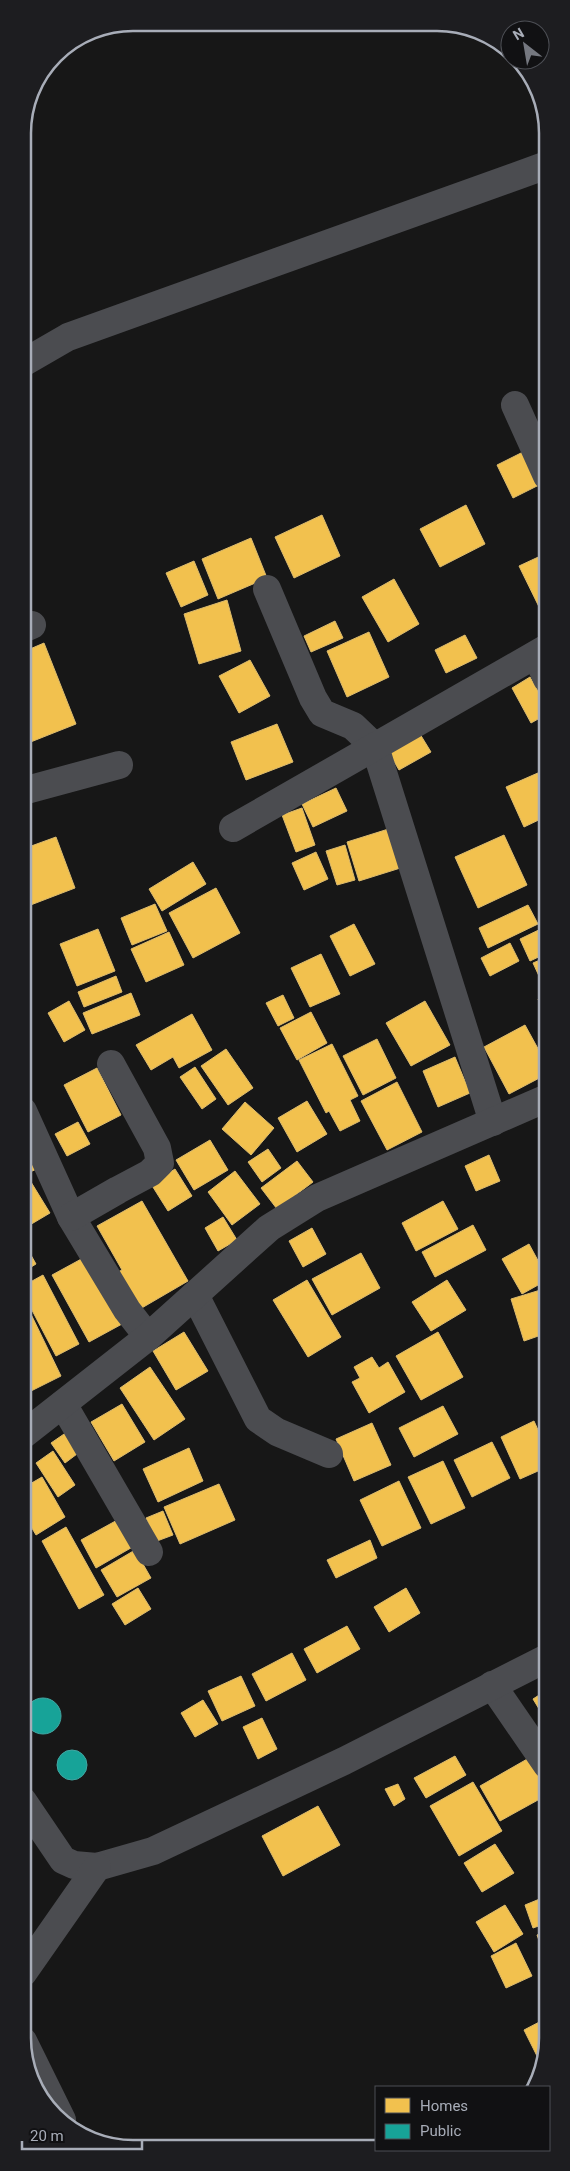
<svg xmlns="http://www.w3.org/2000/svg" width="570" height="2171" viewBox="0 0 570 2171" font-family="Roboto,sans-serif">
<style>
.homes{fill:#f2c14e;stroke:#dcbb6e}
.public{fill:#17a398;stroke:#42a6a2}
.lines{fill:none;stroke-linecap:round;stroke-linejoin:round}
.minor{stroke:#4b4c50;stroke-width:28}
.rim{fill:none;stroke:#a8adb8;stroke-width:2.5}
</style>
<rect width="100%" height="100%" fill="#171717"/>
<!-- homes -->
<g class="homes">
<polygon points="547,417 547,436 540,420"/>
<polygon points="525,451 541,484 513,498 497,465"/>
<polygon points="466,505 485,544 440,567 420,529"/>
<polygon points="322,515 340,556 294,578 275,537"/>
<polygon points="251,538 267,578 218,599 202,559"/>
<polygon points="547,553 547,613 543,615 519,566"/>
<polygon points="194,561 208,595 181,607 166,573"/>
<polygon points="394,579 419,624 388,642 362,597"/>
<polygon points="227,600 241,651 199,664 184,614"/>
<polygon points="335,621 343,638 311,652 304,636"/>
<polygon points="369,632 389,677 347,697 327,651"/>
<polygon points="465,635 477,658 446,673 435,650"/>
<polygon points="44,643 76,724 23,745 23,652"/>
<polygon points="250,660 270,696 239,713 219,676"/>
<polygon points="530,677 547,707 547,714 531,723 512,688"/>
<polygon points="277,724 293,762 246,780 231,742"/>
<polygon points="420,734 431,752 399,770 388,751"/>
<polygon points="547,769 547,816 524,827 506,787"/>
<polygon points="336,788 347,811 313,827 302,804"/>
<polygon points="302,808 315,845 296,852 282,815"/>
<polygon points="398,826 410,865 359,881 347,842"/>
<polygon points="504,835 527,885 478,908 455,857"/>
<polygon points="56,837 75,888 28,906 23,892 23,849"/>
<polygon points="345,845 355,880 337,885 326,851"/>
<polygon points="316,852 328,879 304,890 292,863"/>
<polygon points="193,862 206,884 162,911 149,889"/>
<polygon points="216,888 240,933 193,958 169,913"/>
<polygon points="155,904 167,931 132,945 121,918"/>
<polygon points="528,905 538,924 488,948 479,928"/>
<polygon points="354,924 375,964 350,976 330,936"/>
<polygon points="547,926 547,953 530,961 520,939"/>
<polygon points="98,929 115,971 77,986 60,944"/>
<polygon points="169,932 184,965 146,982 131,949"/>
<polygon points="510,943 519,961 490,976 481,958"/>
<polygon points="321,954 340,994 310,1007 291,968"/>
<polygon points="547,957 547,988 545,989 533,963"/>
<polygon points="116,976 122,992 84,1007 78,992"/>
<polygon points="131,993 140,1015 92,1034 83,1013"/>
<polygon points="283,995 294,1018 278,1026 266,1003"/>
<polygon points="547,995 547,1019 538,999"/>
<polygon points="69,1001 85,1030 64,1042 48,1013"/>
<polygon points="425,1001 450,1045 411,1066 386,1023"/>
<polygon points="311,1012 327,1043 297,1060 280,1028"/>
<polygon points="192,1014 212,1050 179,1068 173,1057 151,1070 136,1045"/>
<polygon points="525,1025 547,1065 547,1074 509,1094 484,1047"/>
<polygon points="377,1039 396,1078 363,1095 343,1056"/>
<polygon points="332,1044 358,1096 350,1100 360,1121 340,1131 329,1111 326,1113 299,1060"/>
<polygon points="226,1049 253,1088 228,1105 201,1066"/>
<polygon points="455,1057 470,1093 438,1107 423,1071"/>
<polygon points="195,1067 216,1099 202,1109 180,1077"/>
<polygon points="97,1068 121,1115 88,1132 64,1085"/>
<polygon points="397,1082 422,1132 387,1150 361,1101"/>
<polygon points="307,1101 327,1134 297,1152 278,1118"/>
<polygon points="245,1102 274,1128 251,1155 222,1129"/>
<polygon points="78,1122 90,1144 67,1156 55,1134"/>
<polygon points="23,1134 39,1168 23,1175"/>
<polygon points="210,1140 228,1170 194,1190 176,1160"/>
<polygon points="268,1149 281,1168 262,1182 248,1162"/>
<polygon points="489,1155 500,1181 476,1191 465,1166"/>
<polygon points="297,1161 313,1182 277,1209 261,1188"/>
<polygon points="175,1169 192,1196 168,1211 151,1184"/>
<polygon points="235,1171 260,1204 232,1225 208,1192"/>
<polygon points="31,1182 50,1213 23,1229 23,1187"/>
<polygon points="142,1201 188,1281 140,1309 118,1272 122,1270 97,1226"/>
<polygon points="443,1201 458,1229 416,1251 402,1223"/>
<polygon points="223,1217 237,1240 218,1251 205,1228"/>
<polygon points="473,1225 486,1250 435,1277 422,1252"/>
<polygon points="312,1228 326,1254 303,1267 289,1241"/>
<polygon points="23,1241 36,1264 23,1272"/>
<polygon points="529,1244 547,1277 547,1280 522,1294 502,1259"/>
<polygon points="361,1253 380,1288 332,1315 312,1279"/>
<polygon points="85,1257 122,1324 89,1342 52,1275"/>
<polygon points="43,1275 79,1344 56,1356 23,1293 23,1286"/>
<polygon points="307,1280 341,1337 308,1357 273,1300"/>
<polygon points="447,1280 466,1310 431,1331 412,1302"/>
<polygon points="547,1288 547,1333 524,1341 511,1299"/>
<polygon points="28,1308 61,1376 25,1394 23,1390 23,1310"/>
<polygon points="184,1332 208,1371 176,1390 153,1351"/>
<polygon points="438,1332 463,1377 421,1400 396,1356"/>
<polygon points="547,1346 547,1365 546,1366 541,1348"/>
<polygon points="372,1357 379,1368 388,1362 405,1392 369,1413 352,1382 360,1378 354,1367"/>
<polygon points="150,1367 185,1419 154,1440 120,1388"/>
<polygon points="122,1404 145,1442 114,1461 91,1422"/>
<polygon points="443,1406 458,1434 414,1457 399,1428"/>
<polygon points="534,1421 547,1450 547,1467 520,1479 501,1437"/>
<polygon points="372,1423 391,1465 354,1481 336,1439"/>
<polygon points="67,1432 81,1451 65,1463 51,1443"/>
<polygon points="492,1442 510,1478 472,1497 454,1460"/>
<polygon points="189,1448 203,1481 158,1502 143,1469"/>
<polygon points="53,1451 75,1485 58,1497 36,1463"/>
<polygon points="443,1461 465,1508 431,1524 408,1477"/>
<polygon points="42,1477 65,1517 36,1535 23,1513 23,1488"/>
<polygon points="399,1481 421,1528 382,1546 360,1500"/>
<polygon points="219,1484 235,1520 180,1544 164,1507"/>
<polygon points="163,1511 173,1535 157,1541 146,1518"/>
<polygon points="121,1518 136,1545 96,1568 81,1540"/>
<polygon points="66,1527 104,1595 79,1609 42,1541"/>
<polygon points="370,1540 377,1558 336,1578 327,1560"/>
<polygon points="135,1550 151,1578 117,1597 101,1570"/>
<polygon points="138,1588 151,1609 125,1625 112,1604"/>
<polygon points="406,1588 420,1613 389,1632 374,1607"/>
<polygon points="347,1626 360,1649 317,1673 304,1649"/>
<polygon points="292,1653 306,1680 266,1701 252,1674"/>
<polygon points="241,1676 255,1706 222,1721 208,1691"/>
<polygon points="547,1690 547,1722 533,1699"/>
<polygon points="203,1700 218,1724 195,1737 181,1713"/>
<polygon points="262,1718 277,1749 258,1759 243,1727"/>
<polygon points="455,1756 466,1775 426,1798 414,1778"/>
<polygon points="529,1758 547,1789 547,1795 500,1821 480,1786"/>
<polygon points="473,1782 502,1831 459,1856 430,1806"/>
<polygon points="398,1784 405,1799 394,1806 385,1789"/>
<polygon points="318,1806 340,1845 283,1876 262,1836"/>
<polygon points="495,1844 514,1873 482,1892 464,1863"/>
<polygon points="547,1896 547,1923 533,1928 525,1905"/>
<polygon points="505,1905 523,1934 494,1952 476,1922"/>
<polygon points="547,1931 547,1962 537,1935"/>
<polygon points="516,1943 532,1976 506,1988 491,1956"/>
<polygon points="547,2018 547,2045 544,2052 537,2056 524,2030"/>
</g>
<!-- public -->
<g class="public">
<polygon points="23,1643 28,1650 23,1663"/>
<circle cx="43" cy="1716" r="18"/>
<circle cx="72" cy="1765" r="15"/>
</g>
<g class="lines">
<!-- minor -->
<g class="minor">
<polyline points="23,363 68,337 547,165"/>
<polyline points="515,405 547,476"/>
<polyline points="267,589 313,698 322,713 353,726 375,747 493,1122"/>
<polyline points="23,629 32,625"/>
<polyline points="536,655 547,679"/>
<polyline points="23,791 119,765"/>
<polyline points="233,828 547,648"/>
<polyline points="23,1111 71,1217 127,1310 148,1337"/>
<polyline points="71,1217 118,1190 150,1173 160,1163 157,1148 111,1064"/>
<polyline points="195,1295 258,1419 277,1432 329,1454"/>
<polyline points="63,1404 149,1552"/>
<polyline points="23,1435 148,1337 269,1228 317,1198 547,1098"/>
<polyline points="492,1685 547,1765"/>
<polyline points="23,1801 63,1860 74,1865 97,1867 153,1851 344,1761 547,1658"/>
<polyline points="23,1973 97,1867"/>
<polyline points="23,2041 62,2120"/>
</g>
</g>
<!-- crop -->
<path d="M0 0H570V2171H0ZM133 31H437A102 102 0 0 1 539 133V2038A102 102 0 0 1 437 2140H133A102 102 0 0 1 31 2038V133A102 102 0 0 1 133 31Z" fill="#1d1d20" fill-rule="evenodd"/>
<path class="rim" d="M133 31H437A102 102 0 0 1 539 133V2038A102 102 0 0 1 437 2140H133A102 102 0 0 1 31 2038V133A102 102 0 0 1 133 31Z"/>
<!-- legend -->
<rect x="375" y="2086" width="175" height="65" fill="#111113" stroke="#4d4f55"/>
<rect x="385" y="2098" width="25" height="15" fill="#f2c14e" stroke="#4d4f55"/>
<text x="420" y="2111" font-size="15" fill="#a8adb8">Homes</text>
<rect x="385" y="2124" width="25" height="15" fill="#17a398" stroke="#4d4f55"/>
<text x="420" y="2136" font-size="15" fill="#a8adb8">Public</text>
<!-- north arrow -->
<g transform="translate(525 45) rotate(329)"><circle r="24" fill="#111113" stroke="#4d4f55"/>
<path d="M0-4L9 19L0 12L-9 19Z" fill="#757880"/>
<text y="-8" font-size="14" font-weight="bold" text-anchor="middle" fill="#a8adb8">N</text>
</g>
<!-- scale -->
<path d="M22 2141v8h120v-8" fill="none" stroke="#a8adb8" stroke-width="2.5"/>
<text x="30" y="2141" font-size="15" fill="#a8adb8" stroke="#111113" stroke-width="4" paint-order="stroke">20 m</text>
</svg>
